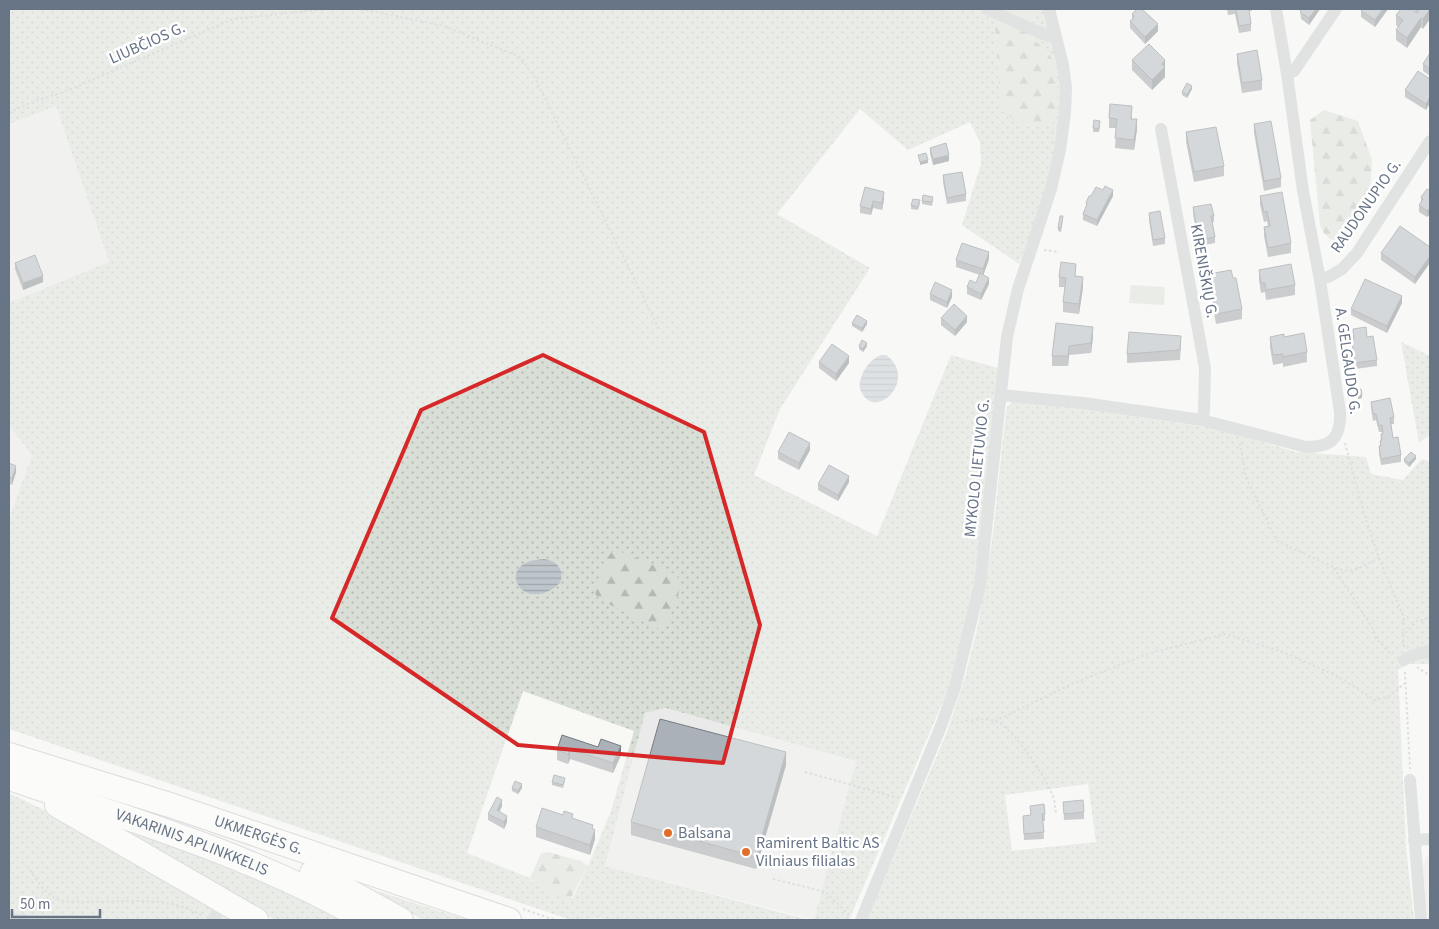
<svg xmlns="http://www.w3.org/2000/svg" width="1439" height="929" viewBox="0 0 1439 929" font-family="'Source Sans 3',sans-serif">
<style>
.built{fill:#e9eae9}
.grass{fill:url(#grass-dots);fill-rule:evenodd}
.forest{fill:url(#forest-firs)}
.pitch{fill:#d9dfd6}
.water{fill:url(#water-rules)}
.lines{fill:none;stroke-linecap:round;stroke-linejoin:round}
.highway-casing{stroke:#b9bbbf;stroke-width:26}
.path{stroke:#c0c1c4;stroke-width:2;stroke-dasharray:2.5 2.5;stroke-linecap:butt}
.street{stroke:#c6c9cd;stroke-width:12}
.highway{stroke:#fff;stroke-width:24}
.wall{fill:#92989e}
.shaded-wall{fill:#777c81}
.building{fill:#aab1b8;stroke:#777c81}
.marked{fill:none;stroke:#d62828;stroke-width:4;stroke-linejoin:round}
.poi-dot{fill:#e26e2b;stroke:#fff;stroke-width:2}
.labels{text-anchor:middle;dominant-baseline:central;stroke-width:5;stroke-linejoin:round;paint-order:stroke}
.street-label{font-size:16px;fill:#677486;stroke:#fff}
.poi-label{font-size:16px;fill:#677486;stroke:#fff;text-anchor:start}
</style>
<defs>
<pattern id="grass-dots" width="8" height="8" patternUnits="userSpaceOnUse" patternTransform="scale(1.25)"><rect width="8" height="8" fill="#d9dfd6"/><path d="M2 2h.1M6 6h.1" fill="none" stroke="#b4b9b3" stroke-width="1.8" stroke-linecap="round"/></pattern>
<pattern id="forest-firs" width="22" height="20" patternUnits="userSpaceOnUse" patternTransform="scale(1.25)"><rect width="22" height="20" fill="#d9dfd6"/><path d="M5 1l3.5 6h-7zM16 11l3.5 6h-7z" fill="#b4b9b3"/></pattern>
<pattern id="water-rules" width="6" height="5" patternUnits="userSpaceOnUse" patternTransform="scale(1.25)"><rect width="6" height="5" fill="#bec6cc"/><path d="M0 2.5h6" fill="none" stroke="#9ea5ab"/></pattern>
</defs>
<rect width="100%" height="100%" fill="#f8f8f5"/>
<!-- built -->
<g class="built">
<polygon points="56,105 109,263 9,303 9,124"/>
<polygon points="9,426 32,455 9,519"/>
<polygon points="664,708 857,761 814,920 605,866 645,713"/>
<polygon points="1430,854 1430,920 1427,920 1423,867 1426,858"/>
</g>
<!-- grass -->
<g class="grass">
<path d="M9,9H1006L1002,11L997,18L1043,48C1026,36 1028,25 1039,9H1044C1050,34 1060,61 1061,87C1061,145 1041,211 1019,264L962,225L981,164L980,142L970,122L908,150L860,109L777,214L870,268L780,409L754,475L877,536L951,355L998,368L974,588L951,683L849,920H814L856,761L665,708L645,713L605,866L809,920H611C597,916 585,920 571,920L9,729V519L32,455L9,426V303L109,262L56,106L9,124ZM523,691L634,731L611,811L588,866L573,898L532,882L530,878L467,853Z"/>
<polygon points="1401,342 1430,356 1430,435 1419,443"/>
<path d="M1020,400L1220,429L1296,452L1366,457L1371,474L1403,480L1422,459L1430,462V664H1408L1398,670L1406,847L1414,920H867L947,732L965,677L978,625L992,542L1006,411C1008,403 1013,402 1020,400ZM1088,784L1096,842L1012,851L1005,795Z"/>
<polygon points="9,793 44,810 235,920 9,920"/>
<polygon points="112,827 223,862 347,920 275,920"/>
<polygon points="371,889 467,920 423,920"/>
</g>
<!-- forest -->
<g class="forest">
<path d="M1006,9H1039C1016,44 1044,38 1053,61C1058,74 1060,111 1053,123C1047,124 1039,127 1033,127C1017,127 1004,113 1000,99L995,25L1002,11Z"/>
<polygon points="1324,110 1358,121 1372,160 1369,206 1347,238 1341,241 1330,239 1324,233 1320,225 1310,120"/>
<path d="M619,551L675,574C687,586 672,610 667,623L664,627L656,628L601,600L596,595L594,588L607,557L612,552Z"/>
<polygon points="548,852 581,861 588,866 570,900 567,901 535,884 530,878 541,853"/>
</g>
<!-- pitch -->
<polygon class="pitch" points="1131,285 1165,287 1164,305 1129,303"/>
<!-- water -->
<g class="water">
<path d="M881,355H886C919,379 876,421 862,393C859,388 859,383 861,378C864,368 871,359 881,355Z"/>
<path d="M544,559C557,561 565,569 560,583C526,614 499,573 528,562C532,560 538,560 544,559Z"/>
</g>
<g class="lines">
<defs>
<g id="highway">
<path id="s1" d="M9,755L173,806L509,920"/>
<path id="s2" d="M9,778C130,819 255,856 366,920"/>
<polyline points="57,805 256,920"/>
<polyline points="312,873 345,889 401,920"/>
</g>
</defs>
<!-- highway casing -->
<use href="#highway" class="highway-casing"/>
<!-- path -->
<g class="path">
<polyline points="361,9 444,26 520,57 535,78 660,331"/>
<path d="M9,113C28,102 50,97 71,89L233,19L328,9"/>
<polyline points="1044,250 1059,252"/>
<polyline points="1240,443 1246,478 1277,541 1333,567 1347,571 1357,569 1379,558"/>
<polyline points="1345,443 1365,517 1379,558 1404,618 1403,636"/>
<polyline points="1334,568 1373,629 1376,639 1392,655"/>
<polyline points="1404,647 1403,636 1417,621 1430,618"/>
<polyline points="1417,667 1429,675"/>
<polyline points="1405,672 1410,769"/>
<polyline points="995,721 1074,683 1150,653 1225,634 1283,652 1337,676 1375,700 1390,696 1405,683"/>
<path d="M956,723C968,721 983,717 995,721C1012,726 1046,778 1052,794C1055,800 1055,807 1056,814"/>
<polyline points="805,772 899,798"/>
<path d="M30,870C37,881 46,895 59,900C67,903 78,901 86,902C126,902 167,895 203,916"/>
<polyline points="773,879 826,892 849,915"/>
<polyline points="523,909 555,920"/>
</g>
<!-- street -->
<g class="street">
<polyline points="987,9 1043,34 1048,36 1054,34"/>
<polyline points="1287,74 1294,71 1336,9"/>
<polyline points="1161,129 1205,368 1204,411 1202,420"/>
<polyline points="1320,280 1330,276 1342,269 1357,253 1430,141"/>
<path d="M1001,395L1083,403L1202,420L1306,447C1332,447 1341,438 1340,412L1320,280L1303,191L1287,74L1276,9"/>
<polyline points="1404,660 1414,655 1430,651"/>
<polyline points="1410,780 1421,920"/>
<polyline points="1414,840 1430,839"/>
<polyline points="9,919 23,920"/>
<polyline points="213,920 224,901"/>
<polyline points="861,920 941,726 955,687 980,585 1007,337 1018,289 1051,189 1060,150 1065,113 1066,88 1063,65 1049,9"/>
</g>
<!-- highway -->
<use href="#highway" class="highway"/>
</g>
<!-- wall -->
<g class="wall">
<polygon points="1227,9 1252,9 1252,11 1249,11 1251,24 1251,31 1239,33 1235,14 1228,15"/>
<polygon points="1300,9 1320,9 1309,25 1301,19"/>
<polygon points="1388,9 1375,27 1361,17 1361,11"/>
<polygon points="1415,9 1430,9 1423,29 1421,27 1407,48 1396,40 1396,30 1398,27 1396,25 1396,15 1415,12"/>
<polygon points="1132,14 1158,31 1145,44 1130,28 1130,21 1132,19"/>
<polygon points="1430,53 1430,76 1423,71 1423,64"/>
<polygon points="1237,54 1262,80 1262,90 1242,93 1237,63"/>
<polygon points="1132,60 1165,60 1165,77 1152,90 1132,70"/>
<polygon points="1430,79 1426,110 1405,97 1405,90"/>
<polygon points="1192,89 1187,98 1182,95 1182,92"/>
<polygon points="1132,116 1132,119 1137,129 1134,150 1115,148 1116,128 1109,128 1109,118"/>
<polygon points="1094,120 1100,124 1099,132 1093,132"/>
<polygon points="1254,124 1281,178 1281,187 1264,191 1254,133"/>
<polygon points="1186,132 1224,166 1224,176 1194,182 1186,142"/>
<polygon points="930,148 949,161 933,165 930,154"/>
<polygon points="943,175 966,194 966,201 947,204 943,182"/>
<polygon points="865,187 884,199 882,210 873,208 871,215 860,213 860,206"/>
<polygon points="1430,191 1430,216 1429,215 1427,217 1419,212 1419,205 1421,202 1421,197"/>
<polygon points="1091,196 1113,196 1097,226 1083,220 1083,214 1086,207 1086,203"/>
<polygon points="1260,196 1291,243 1291,253 1268,257 1264,236 1264,227 1268,226 1267,221 1264,222 1260,205"/>
<polygon points="933,200 932,206 922,204 922,201"/>
<polygon points="920,203 918,210 911,209 911,205"/>
<polygon points="1193,207 1214,216 1214,222 1212,222 1215,237 1215,243 1199,246 1193,214"/>
<polygon points="1149,213 1165,238 1165,244 1153,246 1149,220"/>
<polygon points="1063,220 1061,232 1058,231 1058,228"/>
<polygon points="1430,247 1415,284 1381,260 1381,253"/>
<polygon points="989,259 983,275 989,284 981,300 967,294 967,287 976,283 980,275 956,267 956,260"/>
<polygon points="15,263 43,282 23,290 15,269"/>
<polygon points="1259,270 1295,285 1295,295 1266,300 1265,292 1261,293 1259,280"/>
<polygon points="1209,274 1233,278 1242,309 1242,319 1216,324 1209,284"/>
<polygon points="1076,276 1083,287 1079,314 1063,312 1063,302 1065,287 1059,287 1059,277"/>
<polygon points="930,294 952,297 947,308 930,300"/>
<polygon points="1402,303 1387,333 1351,315 1351,309"/>
<polygon points="941,318 967,322 955,336 941,325"/>
<polygon points="852,323 867,324 862,332 852,326"/>
<polygon points="1056,323 1093,337 1091,353 1069,355 1068,366 1052,366 1052,356"/>
<polygon points="1353,329 1377,360 1377,366 1355,369 1352,346 1352,339 1353,339"/>
<polygon points="1270,337 1284,337 1307,352 1307,362 1283,367 1283,363 1273,365 1270,347"/>
<polygon points="1181,345 1180,360 1127,363 1127,354"/>
<polygon points="859,346 867,346 863,352 859,349"/>
<polygon points="819,362 849,363 836,381 819,368"/>
<polygon points="1371,402 1394,417 1394,424 1391,424 1393,438 1401,455 1401,462 1381,465 1379,453 1379,446 1380,446 1381,434 1382,434 1382,432 1379,432 1376,420 1373,421 1371,408"/>
<polygon points="810,450 799,470 778,459 778,452"/>
<polygon points="1404,459 1416,459 1409,467 1404,462"/>
<polygon points="9,463 16,472 12,485 9,483"/>
<polygon points="849,482 838,501 818,490 818,484"/>
<polygon points="562,735 621,755 613,773 570,759 568,764 557,760 557,750"/>
<polygon points="786,765 756,869 631,835 631,822"/>
<polygon points="565,781 563,788 552,785 552,782"/>
<polygon points="512,788 522,788 518,794 512,791"/>
<polygon points="1063,802 1084,812 1084,819 1064,820"/>
<polygon points="502,806 499,812 507,822 504,829 488,820 488,814"/>
<polygon points="1030,806 1045,814 1045,821 1043,821 1044,839 1024,840 1023,816 1031,815"/>
<polygon points="573,818 593,829 595,839 590,855 536,837 536,827"/>
</g>
<!-- shaded-wall -->
<g class="shaded-wall">
<polygon points="1316,9 1320,9 1309,25 1309,18"/>
<polygon points="1383,9 1388,9 1375,27 1375,20"/>
<polygon points="1430,9 1430,19 1423,29 1423,19"/>
<polygon points="1421,18 1421,27 1407,48 1407,38"/>
<polygon points="1158,24 1158,31 1145,44 1145,37"/>
<polygon points="1165,60 1165,77 1152,90 1152,80 1162,64"/>
<polygon points="1192,86 1192,89 1187,98 1187,95"/>
<polygon points="1430,97 1430,103 1426,110 1426,104"/>
<polygon points="1137,119 1137,129 1134,150 1134,140"/>
<polygon points="949,155 949,161 933,165 933,159"/>
<polygon points="928,160 928,163 920,165 920,162"/>
<polygon points="1113,190 1113,196 1097,226 1097,220"/>
<polygon points="884,192 884,199 882,210 882,203"/>
<polygon points="873,201 873,208 871,215 871,209"/>
<polygon points="1429,209 1429,215 1427,217 1427,211"/>
<polygon points="989,252 989,259 983,276 983,269"/>
<polygon points="1430,256 1430,263 1415,284 1415,277"/>
<polygon points="43,276 43,282 23,290 23,283"/>
<polygon points="1083,277 1083,287 1079,314 1079,304"/>
<polygon points="989,278 989,284 981,300 981,294"/>
<polygon points="952,290 952,297 947,308 947,302"/>
<polygon points="1402,296 1402,303 1387,333 1387,326"/>
<polygon points="967,316 967,322 955,336 955,330"/>
<polygon points="867,321 867,324 862,332 862,328"/>
<polygon points="1093,327 1093,337 1091,353 1091,343"/>
<polygon points="867,343 867,346 863,352 863,349"/>
<polygon points="1069,346 1069,355 1068,366 1068,356"/>
<polygon points="849,356 849,363 836,381 836,374"/>
<polygon points="1362,395 1362,398 1358,399 1358,396"/>
<polygon points="810,443 810,450 799,470 799,463"/>
<polygon points="1416,456 1416,459 1409,467 1409,463"/>
<polygon points="16,466 16,472 12,485 12,478"/>
<polygon points="849,476 849,482 838,501 838,495"/>
<polygon points="621,746 621,755 613,773 613,763"/>
<polygon points="570,749 570,759 568,764 568,754"/>
<polygon points="786,752 786,765 756,869 756,857"/>
<polygon points="522,784 522,788 518,794 518,791"/>
<polygon points="502,800 502,806 497,817 497,810"/>
<polygon points="507,816 507,822 504,829 504,822"/>
<polygon points="595,830 595,839 590,855 590,845"/>
</g>
<!-- building -->
<g class="building">
<polygon points="1137,9 1142,9 1158,24 1145,37 1130,21 1134,17 1132,14"/>
<polygon points="1236,9 1249,9 1251,24 1239,26"/>
<polygon points="1300,9 1316,9 1309,18 1301,13"/>
<polygon points="1363,9 1383,9 1375,20 1361,11"/>
<polygon points="1401,9 1411,9 1417,13 1418,10 1417,9 1430,9 1423,19 1421,18 1407,38 1396,30 1403,20 1396,15"/>
<polygon points="1149,44 1165,60 1162,64 1165,67 1152,80 1132,60"/>
<polygon points="1257,50 1262,80 1242,83 1237,54"/>
<polygon points="1430,53 1430,69 1423,64"/>
<polygon points="1418,71 1430,79 1430,97 1426,104 1405,90"/>
<polygon points="1187,83 1192,86 1187,95 1182,92"/>
<polygon points="1110,104 1132,106 1131,119 1137,119 1134,140 1115,138 1117,119 1109,118"/>
<polygon points="1094,120 1100,121 1099,129 1093,128"/>
<polygon points="1271,121 1281,178 1264,181 1254,124"/>
<polygon points="1216,127 1224,166 1194,172 1186,132"/>
<polygon points="946,143 949,155 933,159 930,148"/>
<polygon points="926,153 928,160 920,162 918,155"/>
<polygon points="962,172 966,194 947,198 943,175"/>
<polygon points="1105,186 1113,190 1097,220 1083,214 1087,204 1086,203 1089,196 1091,196 1096,187 1103,190"/>
<polygon points="865,187 884,192 882,203 873,201 871,209 860,206"/>
<polygon points="1427,189 1430,191 1430,210 1429,209 1427,211 1419,205 1423,199 1421,197"/>
<polygon points="1282,192 1291,243 1268,248 1264,227 1270,226 1267,211 1264,212 1260,196"/>
<polygon points="923,195 933,197 932,202 922,201"/>
<polygon points="913,199 920,200 918,207 911,205"/>
<polygon points="1211,204 1214,216 1211,216 1215,237 1199,240 1193,207"/>
<polygon points="1160,211 1165,238 1153,240 1149,213"/>
<polygon points="1060,216 1063,216 1061,228 1058,228"/>
<polygon points="1400,226 1430,247 1430,256 1415,277 1381,253"/>
<polygon points="962,243 989,252 983,269 956,260"/>
<polygon points="35,255 43,276 23,283 15,263"/>
<polygon points="1061,262 1076,264 1075,276 1083,277 1079,304 1063,302 1066,278 1059,277"/>
<polygon points="1291,264 1295,285 1266,290 1265,283 1261,283 1259,270"/>
<polygon points="1231,270 1233,278 1236,278 1242,309 1216,314 1209,274"/>
<polygon points="980,273 989,278 981,294 967,287 970,280 976,283"/>
<polygon points="1365,279 1402,296 1387,326 1351,309"/>
<polygon points="935,282 952,290 947,302 930,294"/>
<polygon points="954,304 967,316 955,330 941,318"/>
<polygon points="857,315 867,321 862,328 852,323"/>
<polygon points="1056,323 1093,327 1091,343 1069,346 1068,356 1052,356"/>
<polygon points="1366,327 1367,337 1373,336 1377,360 1355,363 1352,339 1354,339 1353,329"/>
<polygon points="1129,332 1181,336 1180,350 1127,354"/>
<polygon points="1304,333 1307,352 1283,357 1283,354 1273,355 1270,337 1284,334 1284,337"/>
<polygon points="862,340 867,343 863,349 859,346"/>
<polygon points="832,344 849,356 836,374 819,362"/>
<polygon points="1361,389 1362,395 1358,396 1357,390"/>
<polygon points="1390,398 1394,417 1390,418 1393,438 1398,437 1401,455 1381,459 1379,446 1381,446 1380,441 1382,440 1381,434 1383,434 1382,425 1379,426 1376,414 1373,414 1371,402"/>
<polygon points="789,432 810,443 799,463 778,452"/>
<polygon points="1411,452 1416,456 1409,463 1404,459"/>
<polygon points="9,463 16,466 12,478 9,477"/>
<polygon points="829,465 849,476 838,495 818,484"/>
<polygon points="660,719 786,752 756,857 631,822"/>
<polygon points="562,735 598,747 601,739 621,746 613,763 570,749 568,754 557,750"/>
<polygon points="554,775 565,778 563,785 552,782"/>
<polygon points="515,781 522,784 518,791 512,788"/>
<polygon points="497,797 502,800 497,810 507,816 504,822 488,814"/>
<polygon points="1083,800 1084,812 1064,814 1063,802"/>
<polygon points="1044,804 1045,814 1042,814 1044,832 1024,834 1023,816 1031,815 1030,806"/>
<polygon points="542,808 563,815 564,811 573,814 572,818 593,825 592,828 595,830 590,845 536,827"/>
</g>
<!-- marked area -->
<path d="M0 0H1439V929H0ZM543,355L704,432L760,625L723,763L518,745L332,618L421,410Z" fill="#f8f8f5" fill-opacity=".55" fill-rule="evenodd"/>
<path class="marked" d="M543,355L704,432L760,625L723,763L518,745L332,618L421,410Z"/>
<!-- markers -->
<g class="poi-dot">
<circle cx="668" cy="833" r="5"/>
<circle cx="746" cy="852" r="5"/>
</g>
<g class="labels">
<!-- street labels -->
<g class="street-label">
<text transform="translate(147 43) rotate(-24)">LIUBČIOS G.</text>
<text transform="translate(1366 206) rotate(-55)">RAUDONUPIO G.</text>
<text transform="translate(1204 271) rotate(80)">KIRENIŠKIŲ G.</text>
<text transform="translate(1348 361) rotate(82)">A. GELGAUDO G.</text>
<text transform="translate(977 468) rotate(-84)">MYKOLO LIETUVIO G.</text>
<text stroke="none"><textPath href="#s1" startOffset="262">UKMERGĖS G.</textPath></text>
<text stroke="none"><textPath href="#s2" startOffset="194">VAKARINIS APLINKKELIS</textPath></text>
</g>
<!-- poi labels -->
<g class="poi-label">
<text x="678" y="833">Balsana</text>
<text x="756" y="843">Ramirent Baltic AS<tspan x="756" dy="18">Vilniaus filialas</tspan></text>
</g>
</g>
<!-- border -->
<rect width="1439" height="929" fill="none" stroke="#677486" stroke-width="20"/>
<!-- scale -->
<path d="M12 909v8h88v-8" fill="none" stroke="#677486" stroke-width="2.5"/>
<text x="20" y="909" font-size="15" fill="#677486" stroke="#ffffff" stroke-width="4" paint-order="stroke">50 m</text>
</svg>
